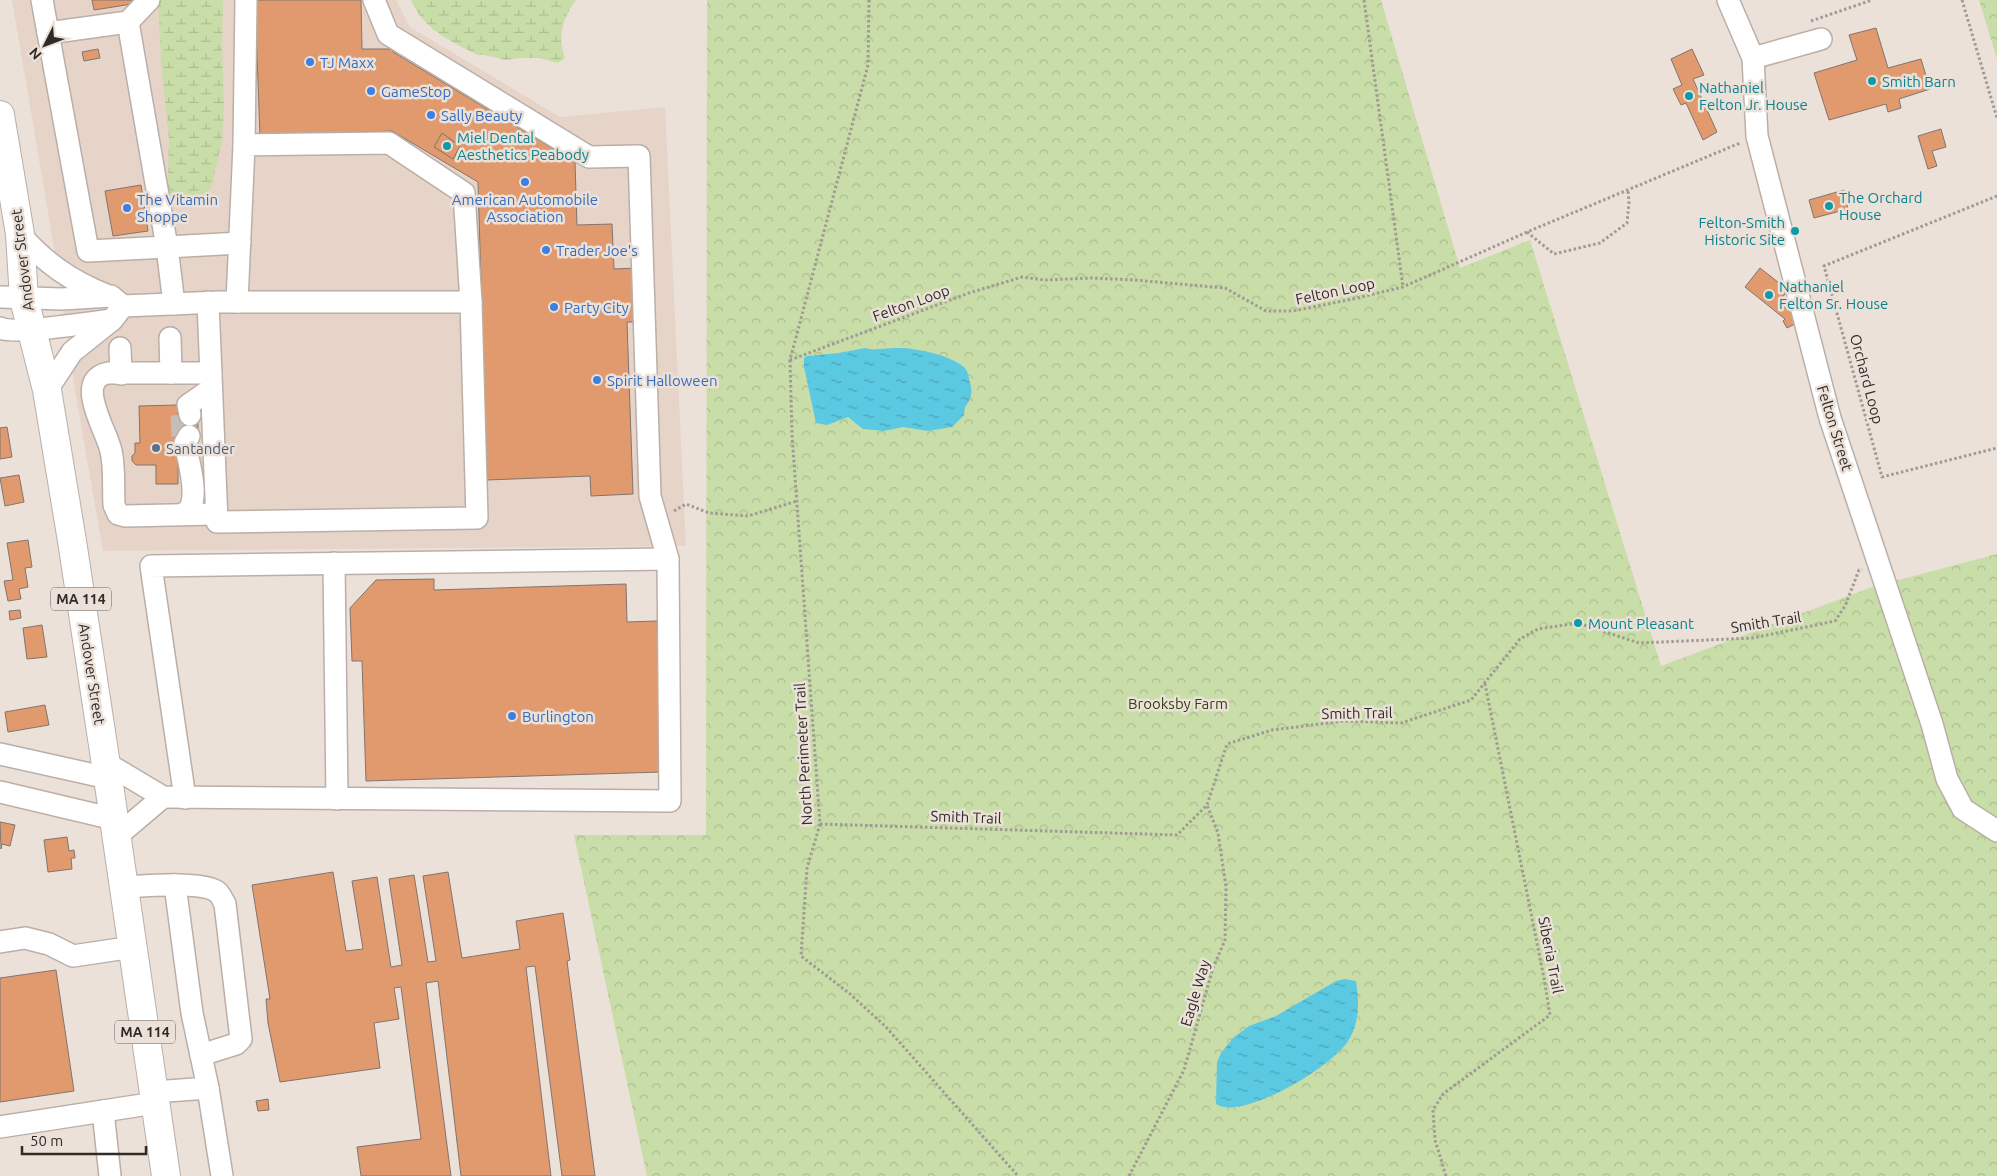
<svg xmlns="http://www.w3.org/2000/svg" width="1997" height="1176" viewBox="0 0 1997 1176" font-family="Ubuntu,sans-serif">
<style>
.built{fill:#e6d4c8}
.wetland{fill:url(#wetland-marsh)}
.park{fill:url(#park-crowns)}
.water{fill:url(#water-ripples)}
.building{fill:#e19a6d;stroke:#80756f}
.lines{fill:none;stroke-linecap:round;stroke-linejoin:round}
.minor-tunnel{stroke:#c6bdb6;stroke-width:21;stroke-dasharray:21 11;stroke-linecap:butt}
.minor-casing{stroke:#baafa8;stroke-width:24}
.highway-casing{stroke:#baafa8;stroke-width:30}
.path{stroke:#a19993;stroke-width:3;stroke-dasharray:2.5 2.5;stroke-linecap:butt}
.minor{stroke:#fff;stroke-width:21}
.highway{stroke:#fff;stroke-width:28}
.shop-dot{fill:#3f7fe0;stroke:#ece1d9;stroke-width:2}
.culture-dot{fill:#0f9aa8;stroke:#ece1d9;stroke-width:2}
.service-dot{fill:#5c6f8a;stroke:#ece1d9;stroke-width:2}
.labels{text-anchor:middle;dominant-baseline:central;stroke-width:5;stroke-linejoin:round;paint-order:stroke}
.shield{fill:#ece1d9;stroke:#68625e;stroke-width:1}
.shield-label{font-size:14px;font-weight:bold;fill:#302b29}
.shop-label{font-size:15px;fill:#366cbe;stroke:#ece1d9;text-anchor:start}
.culture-label{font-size:15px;fill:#0d838f;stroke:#ece1d9;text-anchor:start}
.street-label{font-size:15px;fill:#302b29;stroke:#ece1d9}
.service-label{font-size:15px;fill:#4e5e75;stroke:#ece1d9;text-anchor:start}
.park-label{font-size:15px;fill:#33440c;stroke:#ece1d9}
</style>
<defs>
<pattern id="wetland-marsh" width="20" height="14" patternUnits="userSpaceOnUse" patternTransform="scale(1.25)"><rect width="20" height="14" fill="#c8dda7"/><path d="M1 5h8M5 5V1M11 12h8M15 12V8" fill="none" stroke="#acbe90"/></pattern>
<pattern id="park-crowns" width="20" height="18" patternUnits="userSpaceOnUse" patternTransform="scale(1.25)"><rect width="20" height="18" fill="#c8dda7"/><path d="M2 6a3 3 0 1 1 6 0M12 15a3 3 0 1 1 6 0" fill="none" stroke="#acbe90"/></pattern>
<pattern id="water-ripples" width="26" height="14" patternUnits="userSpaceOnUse" patternTransform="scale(1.25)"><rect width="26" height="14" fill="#5cc9e2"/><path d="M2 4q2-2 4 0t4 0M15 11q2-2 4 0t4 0" fill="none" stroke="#4ca3b7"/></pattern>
</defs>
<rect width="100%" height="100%" fill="#ece1d9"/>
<!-- built -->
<polygon class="built" points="12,0 396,0 410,27 560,117 665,107 686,546 103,551 75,391 54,248"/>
<!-- wetland -->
<g class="wetland">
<polygon points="158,0 223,0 222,48 224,107 222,141 211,189 200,198 188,198 182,202 172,198 168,190 169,138 161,63"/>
<path d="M411,0H576C563,17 557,37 565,58L558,63L539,58H522L505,60L484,55H478C451,42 423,29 411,0Z"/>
</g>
<!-- park -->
<g class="park">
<polygon points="707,0 1381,0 1460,268 1530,240 1661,666 1872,587 1997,554 1997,1176 647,1176 574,835 706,835"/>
<polygon points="1979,0 1997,0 1997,59"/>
</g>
<!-- water -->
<g class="water">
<path d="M865,348C875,351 884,348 895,348C913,347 952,355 965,368C968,372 969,378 970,383C973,392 971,400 965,407L964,415L952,427L928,431L903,427L884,431L863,429L848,417L827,425L816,423L804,367V358L807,356L839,353Z"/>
<path d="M1345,979L1356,981C1359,1001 1360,1019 1350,1038C1337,1064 1243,1122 1216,1104L1217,1062L1221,1053L1233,1038L1249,1026L1276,1016L1336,981Z"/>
</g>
<!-- building -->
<g class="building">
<polygon points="92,0 145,0 145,2 94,10"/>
<polygon points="255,0 361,0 362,49 393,49 393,52 575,162 577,225 612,224 614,269 638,268 639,322 627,322 633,494 591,496 590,476 487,480 478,182 392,131 260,136"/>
<polygon points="1876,28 1888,68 1921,59 1930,89 1899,99 1901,108 1888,112 1886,104 1829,120 1814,73 1857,60 1849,35"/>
<polygon points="98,49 100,58 84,61 82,52"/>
<polygon points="1692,49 1704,75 1693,79 1717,132 1703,140 1686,103 1681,105 1673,89 1682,85 1671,59"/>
<polygon points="1941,129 1946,147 1932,151 1937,166 1928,169 1918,136"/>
<polygon points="442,133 460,146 453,159 434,147"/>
<polygon points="141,185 148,231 113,236 105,191"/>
<polygon points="1844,190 1845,197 1854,194 1856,202 1847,204 1848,209 1814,218 1809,200"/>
<polygon points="1760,268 1788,290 1781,299 1794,311 1799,322 1787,328 1783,321 1785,319 1745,287"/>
<polygon points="177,405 178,415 198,415 198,436 178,436 178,484 156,484 156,465 136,465 132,461 132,456 135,453 135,443 140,443 139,406"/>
<polygon points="7,427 12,457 0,459 0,428"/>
<polygon points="19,475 24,502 5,506 0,478"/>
<polygon points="28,540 32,567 25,568 28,587 19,589 21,599 8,601 4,581 13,580 7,543"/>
<polygon points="434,579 434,590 626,584 627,622 657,621 662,772 366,781 362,661 352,661 350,608 376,580"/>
<polygon points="20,610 21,618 10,620 9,611"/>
<polygon points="42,625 47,657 27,659 23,628"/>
<polygon points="45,705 49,725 8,732 5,712"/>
<polygon points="0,822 15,825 10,846 2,844 1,849"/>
<polygon points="67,837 69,851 74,850 75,858 71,858 72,869 48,872 44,840"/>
<polygon points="333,872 346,951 363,949 352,881 377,877 391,967 402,965 389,879 414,875 428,962 436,961 423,876 448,872 462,958 520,949 516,921 563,913 570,960 567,961 595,1176 562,1176 535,966 526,967 551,1176 461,1176 438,981 426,983 451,1176 361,1176 357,1147 421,1139 401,987 394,988 399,1019 374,1023 380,1068 280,1082 268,1023 266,999 270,999 252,885"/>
<polygon points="56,970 74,1091 0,1102 0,978"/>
<polygon points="268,1099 269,1110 258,1111 256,1101"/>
</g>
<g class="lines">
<!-- minor-tunnel -->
<polyline class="minor-tunnel" points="181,415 182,436"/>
<defs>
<g id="minor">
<polyline points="42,0 88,251 167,247 174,304"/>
<polyline points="1728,0 1753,58 1757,136 1830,418 1932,724 1947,779 1963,809 1997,831"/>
<polyline points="128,22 167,247 240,243"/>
<polyline points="48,33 128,22 149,0"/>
<polyline points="1753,58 1821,39"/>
<polyline points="244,145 246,0"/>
<path d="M20,234C45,263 71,281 106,295"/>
<polyline points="0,297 62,299 111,296 123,306 219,302 471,302"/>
<polyline points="208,302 217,522 477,518 471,302 464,193 389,143 244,145 237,302"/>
<path d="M0,328C14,335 92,322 112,320L123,306"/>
<polyline points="170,338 171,373"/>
<polyline points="120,348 121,374"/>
<path d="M211,373H108C73,380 107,431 111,451C115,468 113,488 114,505L118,514L125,516L216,514"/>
<polyline points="47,390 72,352 112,320"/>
<polyline points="190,415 188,405 211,389"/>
<path d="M183,514C203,505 188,461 185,443L189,436"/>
<polyline points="334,563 337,799"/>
<polyline points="0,754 108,778"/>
<polyline points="106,763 163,797 670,801 668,559 650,496 639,156 589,157 388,34 374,0"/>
<polyline points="0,792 114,819"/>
<polyline points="185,798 151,566 668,559"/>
<polyline points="117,836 163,797"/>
<path d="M124,887C144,886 200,881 216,891C220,893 222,899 225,904L241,1039L236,1044L201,1055"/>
<polyline points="0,942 25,938 49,944 73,956 133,947"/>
<polyline points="208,1088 222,1176"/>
<polyline points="154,1092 208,1088 192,1013 175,885"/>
<polyline points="103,1111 110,1176"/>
<polyline points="0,1127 155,1103"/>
</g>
<polyline id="highway" points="0,115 20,234 24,299 47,390 72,541 108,778 166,1176"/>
</defs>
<!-- minor casing -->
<use href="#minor" class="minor-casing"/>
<!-- highway casing -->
<use href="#highway" class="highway-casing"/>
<!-- path -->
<g class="path">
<polyline points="869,0 868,65 790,360 969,293 1022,277 1045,280 1091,278 1134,280 1225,288 1266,311 1293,311 1353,299 1403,287 1527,232 1740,143"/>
<polyline points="1364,0 1403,287"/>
<polyline points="1962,0 1997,118"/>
<polyline points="1811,21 1872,0"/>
<polyline points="1997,196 1824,266 1882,477 1997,448"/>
<polyline points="1527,232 1554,254 1600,243 1627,223 1629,203 1628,190"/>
<polyline points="790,360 792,435 820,824 807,868 801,956 850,994 886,1027 1018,1176"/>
<polyline points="674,511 686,504 709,513 748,516 797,501"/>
<polyline points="820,824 1177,835 1207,805 1227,744 1272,730 1344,721 1401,723 1471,700 1520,639 1538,629 1578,623 1639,643 1753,638 1835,621 1845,606 1859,570 1862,569"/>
<polyline points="1129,1176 1184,1070 1213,968 1225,940 1226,887 1218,833 1207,805"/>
<polyline points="1446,1176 1435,1140 1433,1110 1443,1094 1550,1015 1544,978 1485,684"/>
</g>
<!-- minor -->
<use href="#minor" class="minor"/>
<!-- highway -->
<use href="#highway" class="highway"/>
</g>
<!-- markers -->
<g class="shop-dot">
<circle cx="310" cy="62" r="5"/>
<circle cx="371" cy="91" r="5"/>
<circle cx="431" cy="115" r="5"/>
<circle cx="525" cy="182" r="5"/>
<circle cx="127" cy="208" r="5"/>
<circle cx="546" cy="250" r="5"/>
<circle cx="554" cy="307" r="5"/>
<circle cx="597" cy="380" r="5"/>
<circle cx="512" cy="716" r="5"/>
</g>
<g class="culture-dot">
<circle cx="1872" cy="81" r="5"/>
<circle cx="1689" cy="96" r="5"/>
<circle cx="447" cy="146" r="5"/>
<circle cx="1829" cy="206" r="5"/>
<circle cx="1795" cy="231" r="5"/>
<circle cx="1769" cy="295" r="5"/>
<circle cx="1578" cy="623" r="5"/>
</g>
<circle class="service-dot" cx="156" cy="448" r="5"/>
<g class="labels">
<!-- shield labels -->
<g class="shield">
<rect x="51" y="587.5" width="60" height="23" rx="4"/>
<rect x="115" y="1020.5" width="60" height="23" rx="4"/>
</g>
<g class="shield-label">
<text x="81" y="599">MA 114</text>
<text x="145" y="1032">MA 114</text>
</g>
<!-- shop labels -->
<g class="shop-label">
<text x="320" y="62">TJ Maxx</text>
<text x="381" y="91">GameStop</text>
<text x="441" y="115">Sally Beauty</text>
<text x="137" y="199">The Vitamin<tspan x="137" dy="17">Shoppe</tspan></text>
<text x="525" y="199" text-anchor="middle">American Automobile<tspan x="525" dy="17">Association</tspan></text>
<text x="556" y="250">Trader Joe's</text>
<text x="564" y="307">Party City</text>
<text x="607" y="380">Spirit Halloween</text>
<text x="522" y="716">Burlington</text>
</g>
<!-- culture labels -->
<g class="culture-label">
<text x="1882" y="81">Smith Barn</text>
<text x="1699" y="87">Nathaniel<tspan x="1699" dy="17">Felton Jr. House</tspan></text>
<text x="457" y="137">Miel Dental<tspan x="457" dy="17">Aesthetics Peabody</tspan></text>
<text x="1839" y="197">The Orchard<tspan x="1839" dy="17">House</tspan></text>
<text x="1785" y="222" text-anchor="end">Felton-Smith<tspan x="1785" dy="17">Historic Site</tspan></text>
<text x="1779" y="286">Nathaniel<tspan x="1779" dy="17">Felton Sr. House</tspan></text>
<text x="1588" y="623">Mount Pleasant</text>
</g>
<!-- street labels -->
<g class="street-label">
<text transform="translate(22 260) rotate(-97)">Andover Street</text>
<text transform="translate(1335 291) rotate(-12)">Felton Loop</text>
<text transform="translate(911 303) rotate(-20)">Felton Loop</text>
<text transform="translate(1867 379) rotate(75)">Orchard Loop</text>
<text transform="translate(1835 428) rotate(73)">Felton Street</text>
<text transform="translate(1766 622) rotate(-9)">Smith Trail</text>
<text transform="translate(92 674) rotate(81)">Andover Street</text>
<text transform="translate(1357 713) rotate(-1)">Smith Trail</text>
<text transform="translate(803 754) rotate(-93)">North Perimeter Trail</text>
<text transform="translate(966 817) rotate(2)">Smith Trail</text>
<text transform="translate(1551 955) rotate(79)">Siberia Trail</text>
<text transform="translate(1195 993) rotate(-73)">Eagle Way</text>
</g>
<!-- service labels -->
<g class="service-label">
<text x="166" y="448">Santander</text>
</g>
<!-- park labels -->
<g class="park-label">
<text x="1178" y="703">Brooksby Farm</text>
</g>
</g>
<!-- north arrow -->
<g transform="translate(45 45) rotate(228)" stroke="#ece1d9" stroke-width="4" paint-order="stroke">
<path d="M0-4L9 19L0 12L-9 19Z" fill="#302b29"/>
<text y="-8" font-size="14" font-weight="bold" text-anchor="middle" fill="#302b29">N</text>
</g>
<!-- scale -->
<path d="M22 1146v8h124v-8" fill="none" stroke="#302b29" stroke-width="2.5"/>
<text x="30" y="1146" font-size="15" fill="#302b29" stroke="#ece1d9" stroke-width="4" paint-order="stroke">50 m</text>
</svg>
